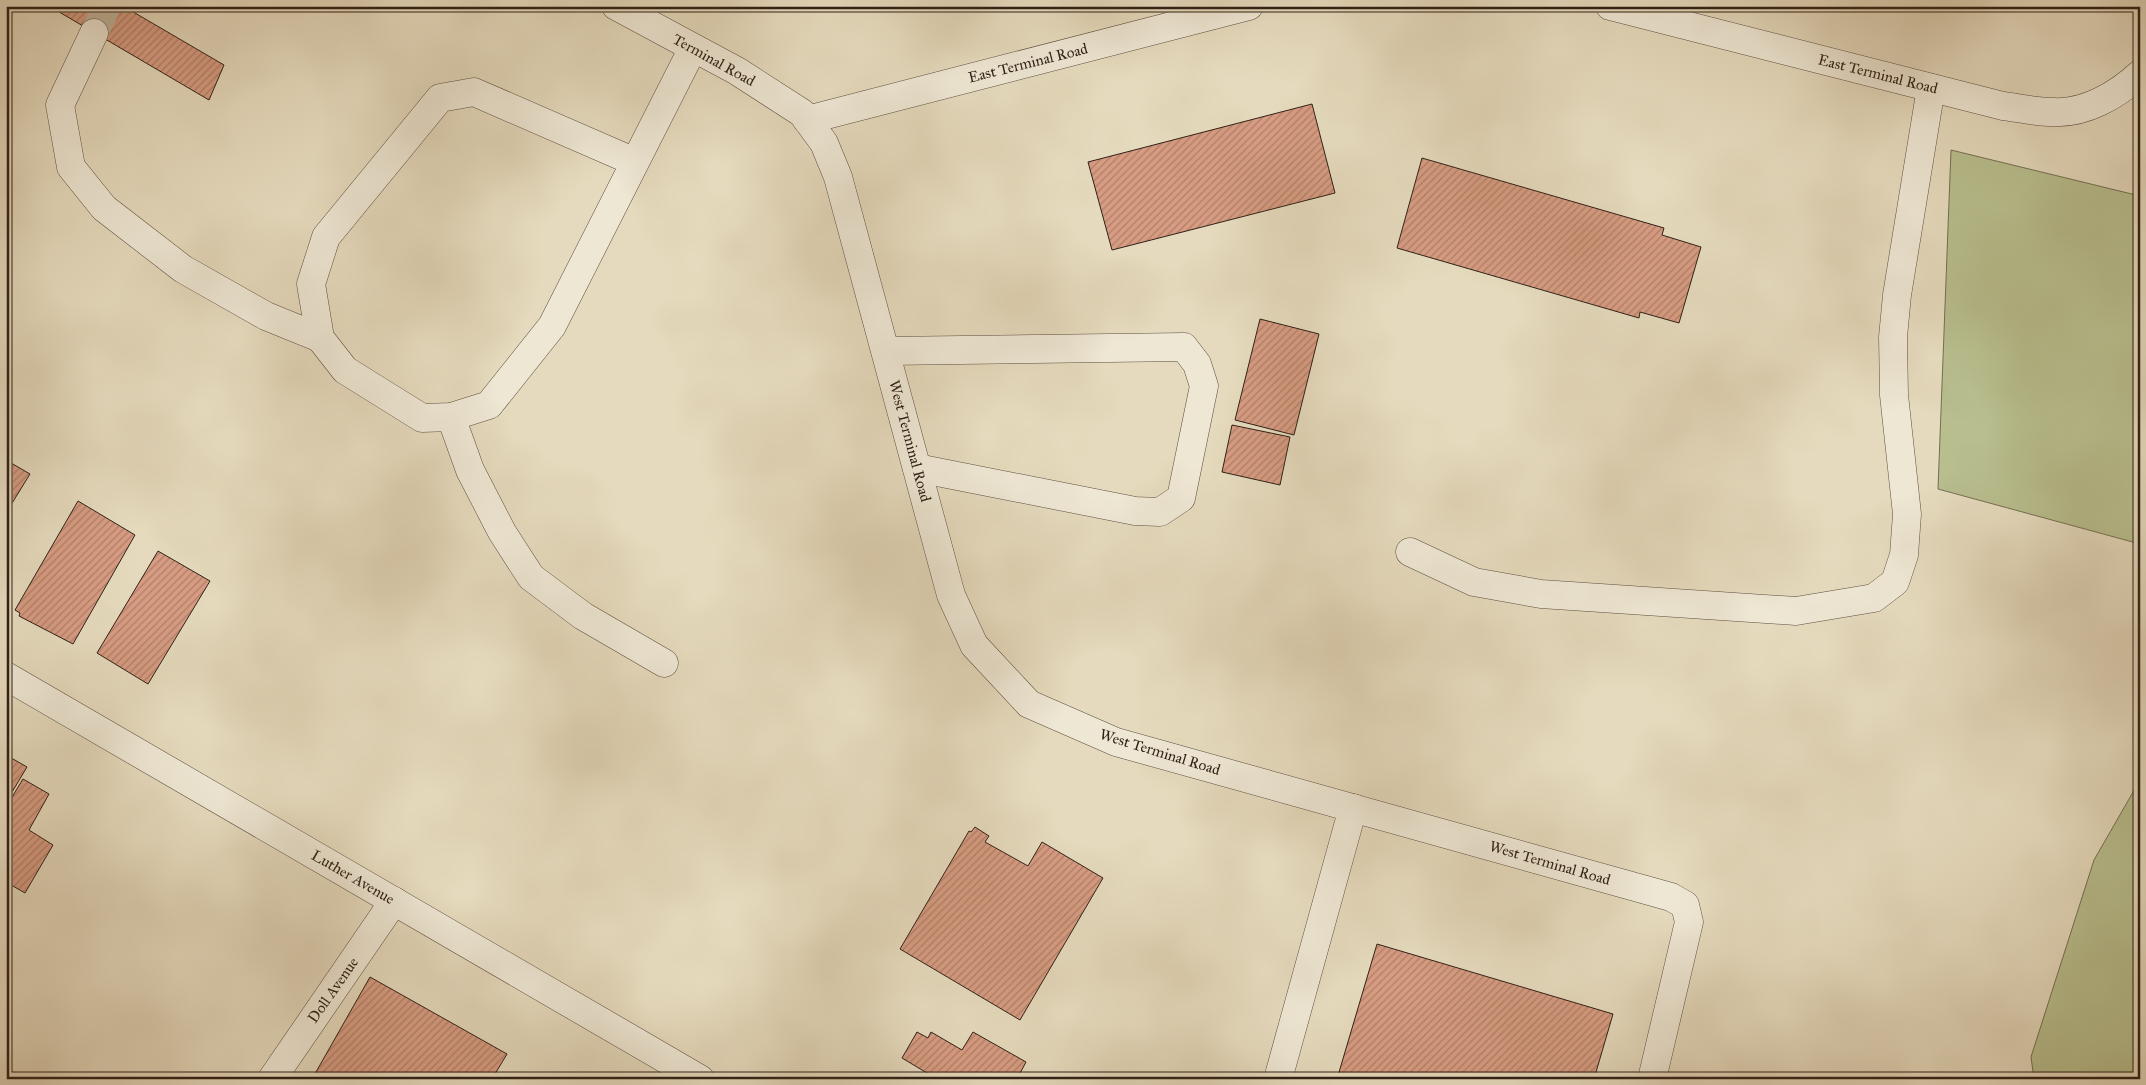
<svg xmlns="http://www.w3.org/2000/svg" width="2146" height="1085" viewBox="0 0 2146 1085" font-family="'IM FELL Great Primer',serif">
<style>
.grass{fill:#b8be8e;stroke:#746f52}
.building{fill:url(#building-hatch);stroke:#302017}
.lines{fill:none;stroke-linecap:round;stroke-linejoin:round}
.minor-tunnel{stroke:#c1b59c;stroke-width:28;stroke-dasharray:28 14;stroke-linecap:butt}
.minor-casing{stroke:#5d4e40;stroke-width:29}
.minor{stroke:#eee7d4;stroke-width:28}
.labels{text-anchor:middle;dominant-baseline:central;stroke-width:5;stroke-linejoin:round;paint-order:stroke}
.street-label{font-size:15px;fill:#302017;stroke:#eee7d4}
</style>
<defs>
<pattern id="building-hatch" width="6" height="6" patternUnits="userSpaceOnUse" patternTransform="scale(1.25)"><rect width="6" height="6" fill="#d79c82"/><path d="M-1 1l2-2M0 6l6-6M5 7l2-2" fill="none" stroke="#af7f69"/></pattern>
</defs>
<rect width="100%" height="100%" fill="#e5dabd"/>
<filter id="stains"><feTurbulence type="fractalNoise" baseFrequency=".004" numOctaves="4"/><feColorMatrix values="0 0 0 0 .2 0 0 0 0 .09 0 0 0 0 .02 0 0 0 .5 -.17"/></filter>
<radialGradient id="worn" r=".72"><stop offset=".6" stop-color="#630" stop-opacity="0"/><stop offset="1" stop-color="#630" stop-opacity=".3"/></radialGradient>
<!-- grass -->
<g class="grass">
<polygon points="1951,150 2140,196 2140,544 1938,489"/>
<polygon points="2140,780 2140,1079 2034,1079 2031,1057 2094,860"/>
</g>
<!-- building -->
<g class="building">
<polygon points="49,6 123,6 224,65 209,100"/>
<polygon points="1312,104 1335,193 1112,250 1088,162"/>
<polygon points="1422,158 1664,228 1662,235 1701,247 1679,323 1640,312 1639,318 1397,248"/>
<polygon points="1260,319 1319,334 1294,435 1235,420"/>
<polygon points="1232,425 1290,437 1280,485 1222,472"/>
<polygon points="6,460 30,474 6,513"/>
<polygon points="78,501 135,535 73,644 19,616 20,613 15,610"/>
<polygon points="158,551 210,581 148,684 97,653"/>
<polygon points="6,755 27,767 6,802"/>
<polygon points="23,779 49,794 29,830 53,845 25,893 6,882 6,807"/>
<polygon points="975,827 989,836 985,842 1028,866 1042,842 1103,878 1020,1020 900,949 969,831 971,832"/>
<polygon points="1377,944 1613,1014 1594,1079 1337,1079"/>
<polygon points="370,977 507,1054 492,1079 312,1079"/>
<polygon points="917,1032 928,1038 931,1032 962,1050 973,1032 1026,1062 1017,1079 937,1079 902,1058"/>
</g>
<g class="lines">
<!-- minor-tunnel -->
<polyline class="minor-tunnel" points="94,33 107,6"/>
<defs>
<g id="minor">
<polyline points="616,6 737,71 802,113 824,143 838,177 951,595 974,645 1029,704 1116,742 1671,897 1685,905 1689,922 1652,1079"/>
<path d="M1610,6L2003,106C2019,108 2036,112 2053,112C2085,114 2117,95 2140,74"/>
<polyline points="94,33 60,105 71,167 104,208 183,269 266,316 320,338"/>
<polyline points="807,120 1249,6"/>
<polyline points="635,162 474,92 440,98 326,237 311,284 320,338 345,370 422,418 451,417 489,405 552,326 693,48"/>
<polyline points="886,351 1184,347 1197,364 1204,386 1181,498 1160,512 1135,511 917,468"/>
<polyline points="451,417 470,470 502,532 531,577 583,616 664,663"/>
<polyline points="1410,552 1474,582 1541,594 1796,611 1874,598 1895,582 1904,555 1907,514 1894,395 1893,337 1897,295 1931,88"/>
<polyline points="6,676 700,1079"/>
<polyline points="272,1079 394,901"/>
<polyline points="1278,1079 1353,808"/>
</g>
</defs>
<!-- minor casing -->
<use href="#minor" class="minor-casing"/>
<!-- minor -->
<use href="#minor" class="minor"/>
</g>
<g class="labels">
<!-- street labels -->
<g class="street-label">
<text transform="translate(714 60) rotate(29)">Terminal Road</text>
<text transform="translate(1028 63) rotate(-14)">East Terminal Road</text>
<text transform="translate(1878 74) rotate(14)">East Terminal Road</text>
<text transform="translate(910 441) rotate(75)">West Terminal Road</text>
<text transform="translate(1160 752) rotate(17)">West Terminal Road</text>
<text transform="translate(1550 863) rotate(16)">West Terminal Road</text>
<text transform="translate(353 877) rotate(30)">Luther Avenue</text>
<text transform="translate(333 990) rotate(-55)">Doll Avenue</text>
</g>
</g>
<!-- margin -->
<rect width="2146" height="1085" fill="none" stroke="#e5dabd" stroke-width="25"/>
<rect x="8" y="8" width="2131" height="1070" fill="none" stroke="#302017" stroke-width="2.5"/>
<rect x="12" y="12" width="2121" height="1060" fill="none" stroke="#302017"/>
<rect width="100%" height="100%" filter="url(#stains)"/>
<rect width="100%" height="100%" fill="url(#worn)"/>
</svg>
